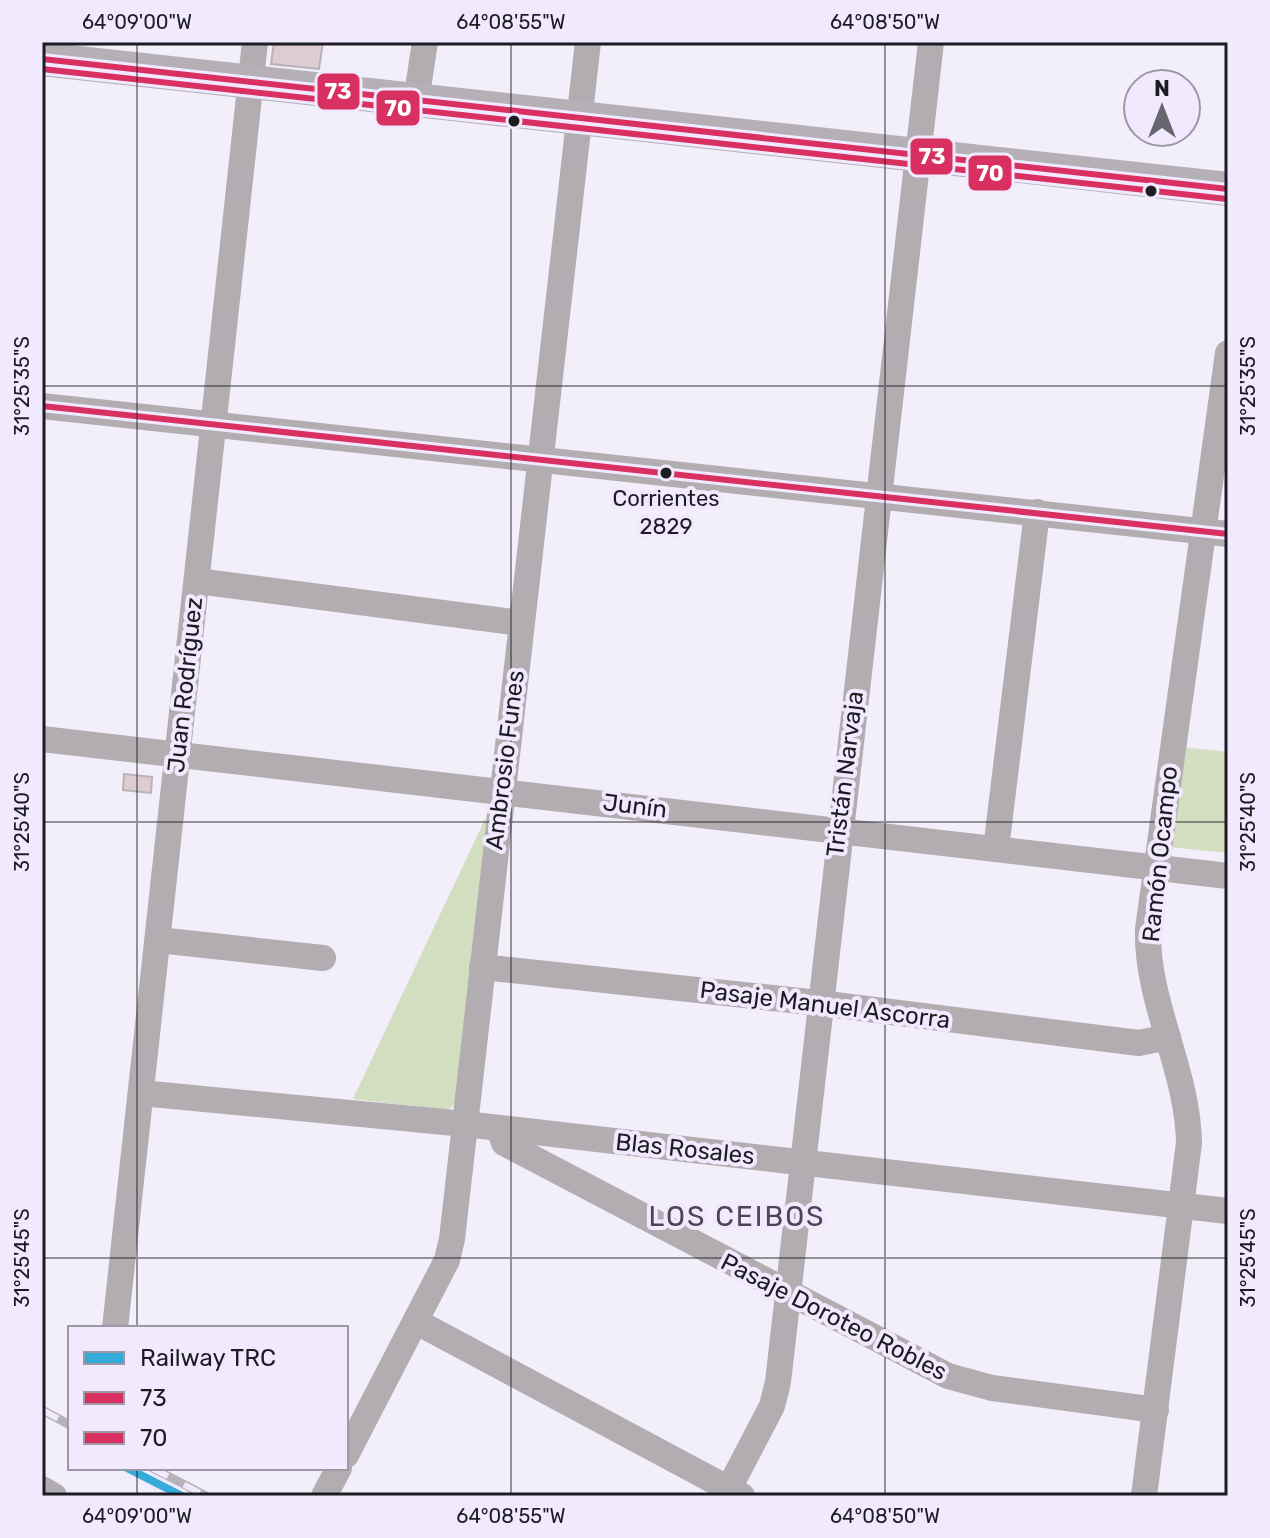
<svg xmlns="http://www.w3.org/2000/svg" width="1270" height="1538" viewBox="0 0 1270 1538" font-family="Rubik,sans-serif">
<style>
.park{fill:#d3ddc0}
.building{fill:#ddccd0;stroke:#b8b3b7;stroke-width:2}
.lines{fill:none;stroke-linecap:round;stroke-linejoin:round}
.minor{stroke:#b1adb1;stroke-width:26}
.major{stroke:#b4b0b6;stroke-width:34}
.rail-casing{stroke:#b6b2b9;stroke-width:9}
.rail{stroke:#f1eafe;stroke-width:6;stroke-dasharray:18;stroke-linecap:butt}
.bus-1-casing{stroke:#f1eafe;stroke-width:12}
.bus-2-casing{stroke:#f1eafe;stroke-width:12}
.bus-1{stroke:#d93062;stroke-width:6}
.bus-2{stroke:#d93062;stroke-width:6}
.rail-1-casing{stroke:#f1eafe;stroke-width:14}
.rail-1{stroke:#34abd9;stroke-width:8}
.ticks{fill:none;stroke:#1e1c23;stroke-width:2;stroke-opacity:0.45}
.bus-dot{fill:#1e1c23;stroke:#f1eafe;stroke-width:3}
.labels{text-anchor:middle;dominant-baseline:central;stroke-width:8;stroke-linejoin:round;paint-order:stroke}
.bus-label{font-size:22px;fill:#1e1c23;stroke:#f1eafe}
.street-label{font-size:24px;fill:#1e1c23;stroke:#f1eafe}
.quarter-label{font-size:28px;letter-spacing:2px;fill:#4a4454;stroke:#f1eafe}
.line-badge{stroke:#f1eafe;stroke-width:3}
.badge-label{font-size:22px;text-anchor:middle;font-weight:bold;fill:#fff}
.neatline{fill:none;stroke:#1e1c23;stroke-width:3}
.ticks-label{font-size:20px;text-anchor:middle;fill:#1e1c23}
</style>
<rect width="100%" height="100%" fill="#f2eefa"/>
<!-- park -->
<g class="park">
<polygon points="1183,747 1228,752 1228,853 1169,847"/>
<polygon points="487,815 456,1103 448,1110 353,1099"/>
</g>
<!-- building -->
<g class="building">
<polygon points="274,42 323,42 319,69 271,64"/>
<polygon points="124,774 152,777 151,793 123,790"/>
</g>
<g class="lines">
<!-- minor -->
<g class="minor">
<polyline points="416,101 425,42"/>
<polyline points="42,406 1228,534"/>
<polyline points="197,581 521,623"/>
<polyline points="42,739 1228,876"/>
<polyline points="996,849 1037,512"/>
<polyline points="158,940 323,958"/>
<polyline points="482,967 819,1003 1139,1043 1168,1037"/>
<polyline points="141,1093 465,1124 1228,1211"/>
<polyline points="499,1129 504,1143 948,1376 992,1388 1156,1410"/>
<polyline points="417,1322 742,1496"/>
<polyline points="115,1328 255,42"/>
<polyline points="346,1455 447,1260 452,1239 588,42"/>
<polyline points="42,1489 54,1496"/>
<polyline points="324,1496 339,1468"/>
<polyline points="725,1496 772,1406 778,1382 931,42"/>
<path d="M1144,1496L1189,1143C1188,1070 1146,1002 1148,929L1228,353"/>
</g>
<!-- major -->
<polyline class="major" points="42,59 1228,189"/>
<defs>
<g id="rail">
<polyline points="42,1410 70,1425"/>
<polyline points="152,1468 206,1496"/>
</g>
</defs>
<!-- rail casing -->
<use href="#rail" class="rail-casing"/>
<!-- rail -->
<use href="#rail" class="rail"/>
<defs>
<g id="bus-1">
<polyline points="42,59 1228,189"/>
<polyline points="42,406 1228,534"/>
</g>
<polyline id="bus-2" points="42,69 1227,199"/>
</defs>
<!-- bus-1 casing -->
<use href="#bus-1" class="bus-1-casing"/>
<!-- bus-2 casing -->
<use href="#bus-2" class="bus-2-casing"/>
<!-- bus-1 -->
<use href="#bus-1" class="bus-1"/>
<!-- bus-2 -->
<use href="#bus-2" class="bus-2"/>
<defs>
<polyline id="rail-1" points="127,1468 182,1496"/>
</defs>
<!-- rail-1 casing -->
<use href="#rail-1" class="rail-1-casing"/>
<!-- rail-1 -->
<use href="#rail-1" class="rail-1"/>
</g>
<!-- ticks -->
<path class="ticks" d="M137,42V1328M511,42V1496M885,42V1496M42,386H1228M42,822H1228M42,1258H1228M137,1468V1496"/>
<!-- markers -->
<g class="bus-dot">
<circle cx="514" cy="121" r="7"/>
<circle cx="1151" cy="191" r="7"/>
<circle cx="666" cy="473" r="7"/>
</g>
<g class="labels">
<!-- bus labels -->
<g class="bus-label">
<text x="666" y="498">Corrientes<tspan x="666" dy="28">2829</tspan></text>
</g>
<!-- street labels -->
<g class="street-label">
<text transform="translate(185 685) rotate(-84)">Juan Rodríguez</text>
<text transform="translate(505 760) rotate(-83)">Ambrosio Funes</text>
<text transform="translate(845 774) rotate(-83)">Tristán Narvaja</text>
<text transform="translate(635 806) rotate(7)">Junín</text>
<text transform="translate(1160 854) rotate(-84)">Ramón Ocampo</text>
<text transform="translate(825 1005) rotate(7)">Pasaje Manuel Ascorra</text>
<text transform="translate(685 1149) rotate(6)">Blas Rosales</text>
<text transform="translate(834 1317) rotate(27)">Pasaje Doroteo Robles</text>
</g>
<!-- quarter labels -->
<g class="quarter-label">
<text x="737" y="1216">LOS CEIBOS</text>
</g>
</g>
<g class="line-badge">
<rect x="316" y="72" width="45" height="39" rx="8" fill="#d93062"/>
<rect x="375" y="89" width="46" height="38" rx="8" fill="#d93062"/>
<rect x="909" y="137" width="45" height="39" rx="8" fill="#d93062"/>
<rect x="967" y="154" width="46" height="38" rx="8" fill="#d93062"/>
</g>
<g class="badge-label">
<text x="338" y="99">73</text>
<text x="398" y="116">70</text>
<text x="932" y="164">73</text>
<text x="990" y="181">70</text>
</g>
<!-- border -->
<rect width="1270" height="1538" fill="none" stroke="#f1eafe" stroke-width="88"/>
<!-- legend -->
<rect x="68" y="1326" width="280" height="144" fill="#f1eafe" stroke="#9d98a6" stroke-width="2"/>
<rect x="84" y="1352" width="40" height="12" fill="#34abd9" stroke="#9d98a6" stroke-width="2"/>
<text x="140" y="1366" font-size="24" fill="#1e1c23">Railway TRC</text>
<rect x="84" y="1392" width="40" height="12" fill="#d93062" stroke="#9d98a6" stroke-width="2"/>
<text x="140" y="1406" font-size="24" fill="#1e1c23">73</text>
<rect x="84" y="1432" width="40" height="12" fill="#d93062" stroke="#9d98a6" stroke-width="2"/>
<text x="140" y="1446" font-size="24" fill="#1e1c23">70</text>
<!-- north arrow -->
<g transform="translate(1162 108)"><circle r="38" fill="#f1eafe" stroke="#9d98a6" stroke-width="2"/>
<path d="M0-6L14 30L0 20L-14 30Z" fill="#68666e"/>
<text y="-12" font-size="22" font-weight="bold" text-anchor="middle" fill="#1e1c23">N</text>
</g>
<rect x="44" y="44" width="1182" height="1450" class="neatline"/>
<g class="ticks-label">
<text x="137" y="29">64°09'00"W</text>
<text x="511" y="29">64°08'55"W</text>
<text x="885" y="29">64°08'50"W</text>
<text transform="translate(22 386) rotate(-90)" y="7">31°25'35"S</text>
<text transform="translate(1248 386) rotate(-90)" y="7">31°25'35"S</text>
<text transform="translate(22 822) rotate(-90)" y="7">31°25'40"S</text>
<text transform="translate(1248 822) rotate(-90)" y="7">31°25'40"S</text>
<text transform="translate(22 1258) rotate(-90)" y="7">31°25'45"S</text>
<text transform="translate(1248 1258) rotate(-90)" y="7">31°25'45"S</text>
<text x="137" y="1523">64°09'00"W</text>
<text x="511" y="1523">64°08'55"W</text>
<text x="885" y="1523">64°08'50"W</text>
</g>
</svg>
